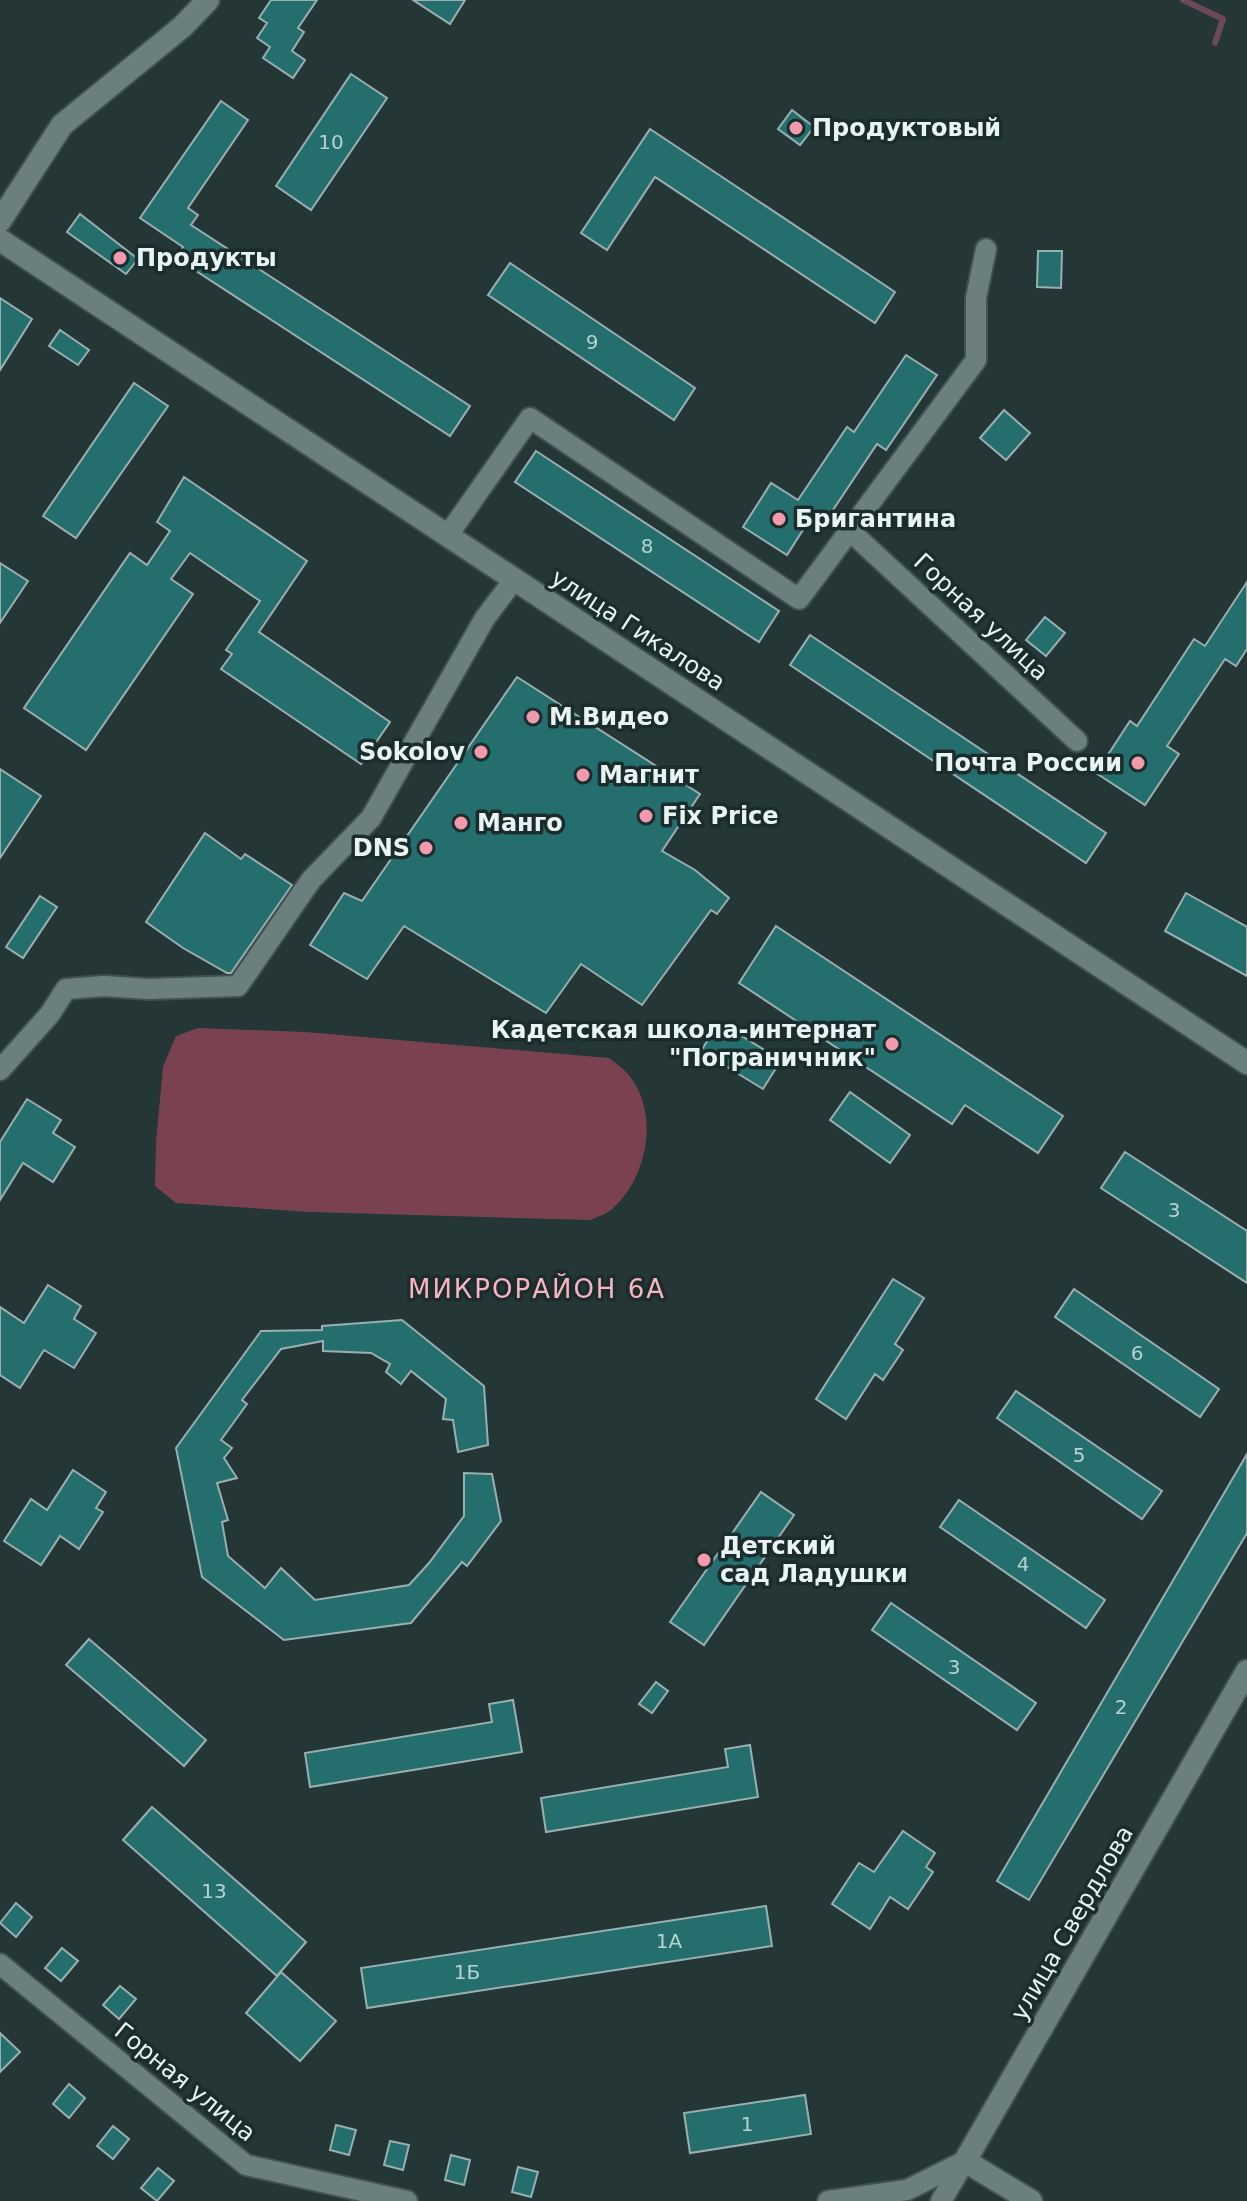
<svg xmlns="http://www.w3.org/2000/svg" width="1247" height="2201" viewBox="0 0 1247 2201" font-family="'DejaVu Sans',sans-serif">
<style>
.green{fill:#7a4250}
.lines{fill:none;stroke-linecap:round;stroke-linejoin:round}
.stream{stroke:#6c4956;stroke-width:6}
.building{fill:#246e6e;stroke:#9aafae;stroke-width:2}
.minor-casing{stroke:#425150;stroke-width:24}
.tertiary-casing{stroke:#425150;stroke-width:26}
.secondary-casing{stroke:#425150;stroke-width:26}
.minor{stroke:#6c7f7f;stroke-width:20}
.tertiary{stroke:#6c7f7f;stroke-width:22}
.secondary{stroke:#6c7f7f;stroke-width:22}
.poi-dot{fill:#f29aad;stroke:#1b2c2c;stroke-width:3}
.labels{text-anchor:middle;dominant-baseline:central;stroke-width:7;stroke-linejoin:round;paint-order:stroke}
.number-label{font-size:20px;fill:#b7d2d2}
.poi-label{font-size:24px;font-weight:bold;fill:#e8f3f3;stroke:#1b2c2c;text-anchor:start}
.street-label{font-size:24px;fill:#e8f3f3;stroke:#1b2c2c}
.neighbourhood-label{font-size:26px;letter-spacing:2px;fill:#f8b4c2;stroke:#1b2c2c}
</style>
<rect width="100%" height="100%" fill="#253636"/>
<!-- green -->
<path class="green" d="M198,1028L305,1032L609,1058C619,1065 629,1073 635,1084C658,1122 645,1181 612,1209C607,1214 597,1217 590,1220L310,1212L176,1203L155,1186L156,1142L163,1067L176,1036Z"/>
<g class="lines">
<!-- stream -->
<polyline class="stream" points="1183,0 1223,19 1215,43"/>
</g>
<!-- building -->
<g class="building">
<polygon points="271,0 317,0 298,28 304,32 292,51 305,60 293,78 263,58 270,47 257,38 267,23 259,18"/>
<polygon points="413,0 465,0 450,24"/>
<polygon points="351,74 387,98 311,210 276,186"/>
<polygon points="221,101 248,120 188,208 198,215 191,225 470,406 450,436 176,258 183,247 140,218"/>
<polygon points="792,110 814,127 800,145 778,129"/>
<polygon points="650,129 895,292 875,323 655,177 607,250 581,233"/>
<polygon points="80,214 138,259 126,274 67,232"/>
<polygon points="1038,251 1062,251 1061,288 1037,287"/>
<polygon points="510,263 695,388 674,420 488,295"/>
<polygon points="0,298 32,319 0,370"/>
<polygon points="60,330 89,350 78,365 49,346"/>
<polygon points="906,355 937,375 886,450 877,444 827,519 815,511 787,555 743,527 771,483 798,500 847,427 854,432"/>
<polygon points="134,383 168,406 76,538 43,516"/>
<polygon points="1004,410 1030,433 1006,460 980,438"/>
<polygon points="536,451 779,611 759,642 515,482"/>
<polygon points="184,477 307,561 259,632 390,722 361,764 221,669 232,654 226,650 260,601 190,553 171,579 193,594 86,750 24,708 130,553 147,565 170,531 157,522"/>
<polygon points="0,563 28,581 0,623"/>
<polygon points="1247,582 1247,649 1236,666 1225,659 1167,746 1179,754 1145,805 1096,773 1130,721 1137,726 1194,639 1205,646"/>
<polygon points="1045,617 1065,633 1046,656 1026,640"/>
<polygon points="810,635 1106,833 1086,863 790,665"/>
<polygon points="517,677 700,794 662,851 695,870 729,898 717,914 711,910 642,1005 581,964 546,1013 404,926 367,979 310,945 344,893 362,901"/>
<polygon points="0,769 41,796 0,858"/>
<polygon points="205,833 241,859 245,854 292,885 231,973 227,973 183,948 146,922"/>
<polygon points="1186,893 1247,927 1247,976 1165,931"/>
<polygon points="40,896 57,907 23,958 6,947"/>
<polygon points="776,926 1063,1116 1038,1153 965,1105 952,1124 739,983"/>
<polygon points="719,1022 781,1060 763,1089 701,1051"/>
<polygon points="850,1092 910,1135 890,1163 830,1120"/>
<polygon points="27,1099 61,1120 53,1133 75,1147 53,1182 23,1163 0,1200 0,1142"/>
<polygon points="1125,1152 1247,1231 1247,1283 1101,1188"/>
<polygon points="893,1279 924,1298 895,1344 903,1350 883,1380 875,1374 846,1419 816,1399"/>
<polygon points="48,1285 81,1306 74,1319 96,1333 74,1368 44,1350 20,1388 0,1375 0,1307 24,1323"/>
<polygon points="1074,1289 1219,1389 1200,1417 1055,1317"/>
<polygon points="402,1320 484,1386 488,1445 458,1452 453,1420 443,1419 446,1399 411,1371 401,1384 386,1372 390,1364 371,1353 323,1351 323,1341 281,1349 242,1400 247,1404 221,1440 232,1448 224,1458 237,1478 217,1483 228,1520 222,1522 228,1556 265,1588 281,1568 315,1600 409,1585 429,1563 464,1516 464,1473 492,1474 501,1521 467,1566 462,1562 411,1623 284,1640 202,1577 176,1448 261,1331 322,1330 322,1326"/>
<polygon points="1016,1391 1162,1491 1142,1519 997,1418"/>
<polygon points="1247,1454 1247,1533 1029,1900 997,1881"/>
<polygon points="73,1470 106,1492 96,1508 103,1512 79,1549 60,1536 41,1565 4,1541 31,1499 47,1510"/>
<polygon points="761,1492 794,1515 704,1645 670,1622"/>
<polygon points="959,1500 1105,1600 1086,1628 940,1527"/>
<polygon points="891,1603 1036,1703 1017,1730 872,1630"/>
<polygon points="89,1639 206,1740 184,1766 66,1665"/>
<polygon points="656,1682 668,1691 652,1713 639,1704"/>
<polygon points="513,1700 522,1752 310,1787 305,1753 492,1722 489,1704"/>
<polygon points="750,1745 758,1797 546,1832 541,1798 728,1767 725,1749"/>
<polygon points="152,1807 306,1942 277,1976 123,1840"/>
<polygon points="903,1831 935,1853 926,1867 933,1872 908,1909 890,1897 870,1929 832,1904 859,1863 874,1872"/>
<polygon points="16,1903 32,1917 16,1937 0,1923"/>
<polygon points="766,1906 772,1946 367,2008 361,1968"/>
<polygon points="62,1948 78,1961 61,1981 45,1968"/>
<polygon points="281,1972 336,2021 300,2061 246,2013"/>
<polygon points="120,1986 136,1999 119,2019 103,2005"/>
<polygon points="0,2033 20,2052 0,2072"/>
<polygon points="69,2084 85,2098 69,2118 53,2104"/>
<polygon points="805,2095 811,2134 690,2153 684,2113"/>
<polygon points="336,2125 356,2130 349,2155 330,2150"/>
<polygon points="113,2126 129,2139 113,2159 97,2146"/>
<polygon points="390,2141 409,2145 403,2170 384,2165"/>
<polygon points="451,2155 470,2160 464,2185 445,2180"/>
<polygon points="518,2167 538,2172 531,2197 512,2192"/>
<polygon points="158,2168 174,2181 157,2201 141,2188"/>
</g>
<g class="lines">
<defs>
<g id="minor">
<polyline points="850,531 1077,741"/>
<polyline points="448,535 530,418 799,599 976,360 976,298 986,249"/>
<polyline points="0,1070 50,1014 66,989 104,986 149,989 238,986 311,880 371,818 485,618 513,581"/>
<polyline points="0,1964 246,2165 407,2201"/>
<polyline points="828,2201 907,2190 965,2161"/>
<polyline points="941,2201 965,2161"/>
</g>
<g id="tertiary">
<polyline points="0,221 62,125 182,27 208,0"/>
<polyline points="1031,2201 965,2161 1247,1671"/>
</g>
<polyline id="secondary" points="0,240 1247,1063"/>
</defs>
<!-- minor casing -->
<use href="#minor" class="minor-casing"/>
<!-- tertiary casing -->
<use href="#tertiary" class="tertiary-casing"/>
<!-- secondary casing -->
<use href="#secondary" class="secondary-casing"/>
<!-- minor -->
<use href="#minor" class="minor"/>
<!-- tertiary -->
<use href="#tertiary" class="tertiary"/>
<!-- secondary -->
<use href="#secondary" class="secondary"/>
</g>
<!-- markers -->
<g class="poi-dot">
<circle cx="796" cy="128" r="8"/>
<circle cx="120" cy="258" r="8"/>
<circle cx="779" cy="519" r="8"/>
<circle cx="533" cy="717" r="8"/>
<circle cx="481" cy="752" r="8"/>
<circle cx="1138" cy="763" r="8"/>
<circle cx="583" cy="775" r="8"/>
<circle cx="646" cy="816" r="8"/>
<circle cx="461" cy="823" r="8"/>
<circle cx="426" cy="848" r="8"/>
<circle cx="892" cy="1044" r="8"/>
<circle cx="704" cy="1560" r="8"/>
</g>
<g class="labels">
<!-- number labels -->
<g class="number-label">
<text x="331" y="142">10</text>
<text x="592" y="342">9</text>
<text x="647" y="546">8</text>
<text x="1174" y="1210">3</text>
<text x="1137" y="1353">6</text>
<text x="1079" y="1455">5</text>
<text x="1023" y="1564">4</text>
<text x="954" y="1667">3</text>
<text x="1121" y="1707">2</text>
<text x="214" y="1891">13</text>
<text x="669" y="1941">1А</text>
<text x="467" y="1972">1Б</text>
<text x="747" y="2124">1</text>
</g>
<!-- poi labels -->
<g class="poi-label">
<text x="812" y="128">Продуктовый</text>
<text x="136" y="258">Продукты</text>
<text x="795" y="519">Бригантина</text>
<text x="549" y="717">М.Видео</text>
<text x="465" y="752" text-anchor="end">Sokolov</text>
<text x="1122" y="763" text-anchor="end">Почта России</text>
<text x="599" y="775">Магнит</text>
<text x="662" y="816">Fix Price</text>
<text x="477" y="823">Манго</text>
<text x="410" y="848" text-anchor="end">DNS</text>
<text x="876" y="1030" text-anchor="end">Кадетская школа-интернат<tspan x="876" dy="28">"Пограничник"</tspan></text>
<text x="720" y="1546">Детский<tspan x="720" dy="28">сад Ладушки</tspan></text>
</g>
<!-- street labels -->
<g class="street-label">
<text transform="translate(981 617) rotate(43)">Горная улица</text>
<text transform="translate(638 630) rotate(33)">улица Гикалова</text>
<text transform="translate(1072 1923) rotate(-60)">улица Свердлова</text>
<text transform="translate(185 2082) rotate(39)">Горная улица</text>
</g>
<!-- neighbourhood labels -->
<g class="neighbourhood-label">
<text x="537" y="1289">МИКРОРАЙОН 6А</text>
</g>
</g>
</svg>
